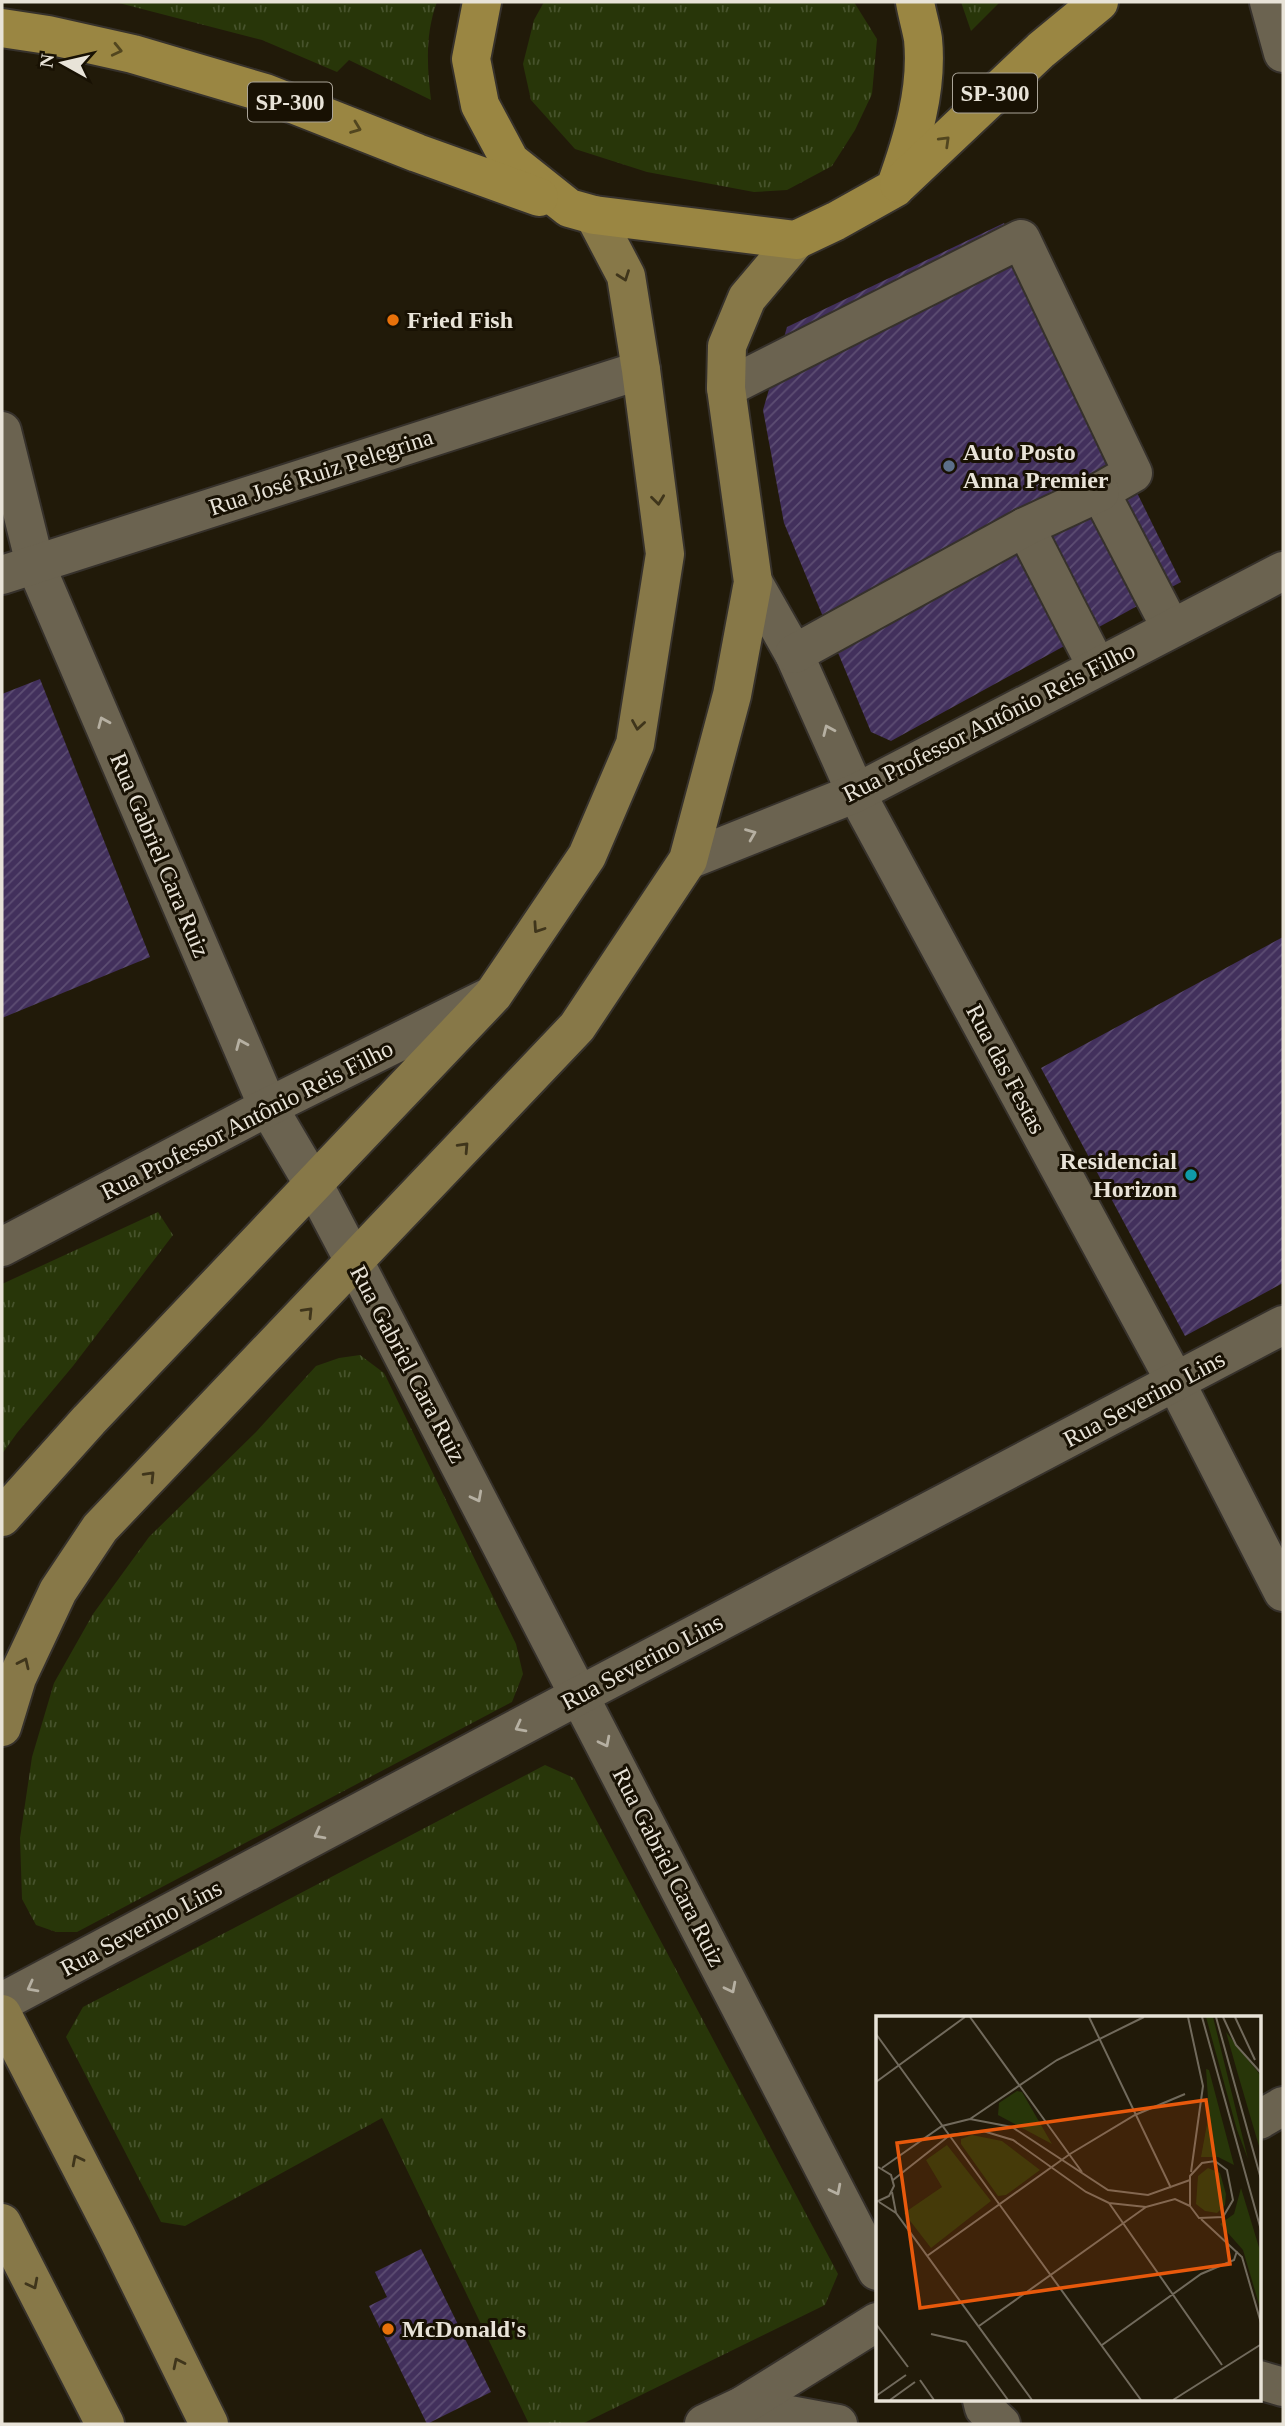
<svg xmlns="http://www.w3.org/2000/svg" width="1285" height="2426" viewBox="0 0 1285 2426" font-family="Georgia,serif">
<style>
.grass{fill:url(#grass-tufts)}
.building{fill:url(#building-hatch)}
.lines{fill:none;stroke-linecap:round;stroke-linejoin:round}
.minor-casing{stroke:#36312b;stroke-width:42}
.major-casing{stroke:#36312b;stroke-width:42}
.highway-casing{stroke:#36312b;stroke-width:42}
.minor{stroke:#6b6350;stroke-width:38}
.major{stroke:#877848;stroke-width:38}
.highway{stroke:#9a8642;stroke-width:38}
.oneway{stroke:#52461f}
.oneway2{stroke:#3f351b}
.oneway3{stroke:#b6b0a2}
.food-dot{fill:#e8710a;stroke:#181103;stroke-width:2.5}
.service-dot{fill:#5c6f8a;stroke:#181103;stroke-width:2.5}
.culture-dot{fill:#0f9aa8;stroke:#181103;stroke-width:2.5}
.labels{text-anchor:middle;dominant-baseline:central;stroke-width:6;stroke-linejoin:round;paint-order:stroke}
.shield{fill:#181103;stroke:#aaa498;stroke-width:2}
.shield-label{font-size:23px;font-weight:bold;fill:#e8e3d8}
.poi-label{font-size:24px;font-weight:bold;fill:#e8e3d8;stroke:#181103;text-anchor:start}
.street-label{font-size:24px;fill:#e8e3d8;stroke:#181103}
.inset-road{fill:none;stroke:#716a5c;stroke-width:2}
.view{fill:#e8590c;fill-opacity:0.15;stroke:#e8590c;stroke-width:3.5}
.inset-edge{fill:none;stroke:#e8e3d8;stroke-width:3.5}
</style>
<defs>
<pattern id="grass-tufts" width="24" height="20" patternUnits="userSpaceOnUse" patternTransform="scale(1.75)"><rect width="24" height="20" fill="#283609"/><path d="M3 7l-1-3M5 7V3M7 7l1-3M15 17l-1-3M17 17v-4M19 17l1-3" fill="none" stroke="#47532c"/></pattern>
<pattern id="building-hatch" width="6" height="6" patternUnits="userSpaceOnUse" patternTransform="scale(1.75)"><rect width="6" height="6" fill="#42305c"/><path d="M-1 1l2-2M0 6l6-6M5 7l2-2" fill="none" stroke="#5d4e73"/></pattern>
</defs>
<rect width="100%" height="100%" fill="#211a09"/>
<!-- grass -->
<g class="grass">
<path d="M115,2H437C425,34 427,66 431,100L349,60L337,72L262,40Z"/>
<polygon points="544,2 854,2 877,39 872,94 855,130 832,166 787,190 754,192 647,172 575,149 531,100 523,64 534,20"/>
<polygon points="961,2 1000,2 971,31"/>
<polygon points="158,1212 173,1235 73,1366 17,1433 2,1454 2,1284"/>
<polygon points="360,1355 384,1373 388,1381 516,1644 523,1674 512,1702 77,1932 56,1932 36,1925 22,1899 20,1838 32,1757 54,1683 93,1614 149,1537 256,1432 316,1366 339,1358"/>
<polygon points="545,1765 574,1778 838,2274 825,2305 582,2424 529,2424 382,2118 185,2226 161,2222 66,2037 83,2007"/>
</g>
<!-- building -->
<g class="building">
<polygon points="1004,223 1181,582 891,741 871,732 784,523 763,410 787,327"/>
<polygon points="40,679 150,957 2,1018 2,694"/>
<polygon points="1283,937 1283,1283 1185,1336 1041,1068"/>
<polygon points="421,2249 491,2392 427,2424 369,2306 387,2297 375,2272"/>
</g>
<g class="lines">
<defs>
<g id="minor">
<polyline points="1269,2 1283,53"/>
<polyline points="726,388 1021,239 1133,473 1100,492 1171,628"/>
<polyline points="2,431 35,564 268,1107 314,1185 355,1263 877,2271"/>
<polyline points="1025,527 1097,667"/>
<polyline points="2,575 641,370"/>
<polyline points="753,582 794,654 856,793 1176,1383 1283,1592"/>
<polyline points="794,654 1025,527 1100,492"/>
<polyline points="688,860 856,793 1283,571"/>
<polyline points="2,1247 268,1107 489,997"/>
<polyline points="2,2002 580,1695 1283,1325"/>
<polyline points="1259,2120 1283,2106"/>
<polyline points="1259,2380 1283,2387"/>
<polyline points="982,2400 984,2408 1001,2424"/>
<polyline points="742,2406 838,2424"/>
<polyline points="704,2424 742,2406 877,2322"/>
</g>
<g id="major">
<polyline points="2,1517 89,1420 493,995 587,856 635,744 665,554 641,370 626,276 594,215"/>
<polyline points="2,1727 17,1678 58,1591 100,1528 577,1027 688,860 732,695 753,582 726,388 727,346 747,298 796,240"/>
<polyline points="2,2014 116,2235 209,2424"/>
<polyline points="2,2223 105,2424"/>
</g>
<g id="highway">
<path d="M482,2L471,59L480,105L510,161L569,208L594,215L796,240L836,221L895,188C912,141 928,90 923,39C921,27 917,14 915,2"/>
<polyline points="2,28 48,35 133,54 265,93 417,153 539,197"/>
<polyline points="899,184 1041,50 1099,2"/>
</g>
</defs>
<!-- minor casing -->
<use href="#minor" class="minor-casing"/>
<!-- major casing -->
<use href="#major" class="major-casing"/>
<!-- highway casing -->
<use href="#highway" class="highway-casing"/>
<!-- minor -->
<use href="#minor" class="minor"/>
<!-- major -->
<use href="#major" class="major"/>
<!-- highway -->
<use href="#highway" class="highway"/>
</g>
<!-- one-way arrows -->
<defs><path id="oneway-chevron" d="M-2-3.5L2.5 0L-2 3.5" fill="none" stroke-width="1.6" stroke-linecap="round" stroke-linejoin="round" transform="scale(1.75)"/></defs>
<g class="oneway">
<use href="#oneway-chevron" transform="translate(117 50) rotate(13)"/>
<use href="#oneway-chevron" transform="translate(356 128) rotate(21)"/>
<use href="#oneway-chevron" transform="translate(945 141) rotate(-44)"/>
</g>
<g class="oneway2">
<use href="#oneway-chevron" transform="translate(624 276) rotate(70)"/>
<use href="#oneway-chevron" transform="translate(658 500) rotate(83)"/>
<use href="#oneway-chevron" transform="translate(638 725) rotate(99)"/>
<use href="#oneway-chevron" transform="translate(538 928) rotate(124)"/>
<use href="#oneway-chevron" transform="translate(464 1147) rotate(-47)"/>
<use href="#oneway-chevron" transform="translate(308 1312) rotate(-46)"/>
<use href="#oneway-chevron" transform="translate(150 1476) rotate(-46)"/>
<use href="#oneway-chevron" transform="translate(24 1663) rotate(-65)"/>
<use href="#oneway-chevron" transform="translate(77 2160) rotate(-117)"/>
<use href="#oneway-chevron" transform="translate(33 2284) rotate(63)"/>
<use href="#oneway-chevron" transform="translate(178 2363) rotate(-116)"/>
</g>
<g class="oneway3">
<use href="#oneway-chevron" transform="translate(103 722) rotate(-113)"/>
<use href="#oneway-chevron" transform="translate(828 730) rotate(-114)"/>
<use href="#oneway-chevron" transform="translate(751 834) rotate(-22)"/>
<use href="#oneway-chevron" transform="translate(241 1044) rotate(-113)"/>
<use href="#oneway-chevron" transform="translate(477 1497) rotate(62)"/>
<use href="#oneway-chevron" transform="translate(520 1727) rotate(152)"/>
<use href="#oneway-chevron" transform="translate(605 1742) rotate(63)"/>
<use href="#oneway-chevron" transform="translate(319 1834) rotate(152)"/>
<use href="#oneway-chevron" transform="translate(32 1987) rotate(152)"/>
<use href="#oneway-chevron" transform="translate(731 1988) rotate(63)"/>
<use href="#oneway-chevron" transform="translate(836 2190) rotate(63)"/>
</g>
<!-- markers -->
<g class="food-dot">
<circle cx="393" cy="320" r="7"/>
<circle cx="388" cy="2329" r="7"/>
</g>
<circle class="service-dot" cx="949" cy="466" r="7"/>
<circle class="culture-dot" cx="1191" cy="1175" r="7"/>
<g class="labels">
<!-- shield labels -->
<g class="shield">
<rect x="953" y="73.5" width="84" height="39" rx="5"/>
<rect x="248" y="82.5" width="84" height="39" rx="5"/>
</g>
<g class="shield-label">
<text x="995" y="93">SP-300</text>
<text x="290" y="102">SP-300</text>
</g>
<!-- poi labels -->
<g class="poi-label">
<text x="407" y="320">Fried Fish</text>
<text x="963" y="452">Auto Posto<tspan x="963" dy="28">Anna Premier</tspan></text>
<text x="1177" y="1161" text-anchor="end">Residencial<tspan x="1177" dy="28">Horizon</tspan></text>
<text x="402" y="2329">McDonald's</text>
</g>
<!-- street labels -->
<g class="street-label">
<text transform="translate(321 472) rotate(-18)">Rua José Ruiz Pelegrina</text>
<text transform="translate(989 722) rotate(-27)">Rua Professor Antônio Reis Filho</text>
<text transform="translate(160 855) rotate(67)">Rua Gabriel Cara Ruiz</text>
<text transform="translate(1006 1069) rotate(62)">Rua das Festas</text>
<text transform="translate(247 1120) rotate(-27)">Rua Professor Antônio Reis Filho</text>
<text transform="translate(408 1364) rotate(62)">Rua Gabriel Cara Ruiz</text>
<text transform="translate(1144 1399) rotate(-28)">Rua Severino Lins</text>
<text transform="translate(642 1662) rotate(-28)">Rua Severino Lins</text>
<text transform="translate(669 1867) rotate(63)">Rua Gabriel Cara Ruiz</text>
<text transform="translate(141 1928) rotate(-28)">Rua Severino Lins</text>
</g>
</g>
<!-- overview -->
<g transform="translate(876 2016)">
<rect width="385" height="385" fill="#211a09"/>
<path d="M330,1H337L372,143L361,114ZM350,16L385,60V137L361,55ZM330,53L333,54L358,149L342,141H325L333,97ZM141,75L146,76L176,128L122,99L123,87ZM96,119L126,125L164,154L130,179L122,180L85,128V123ZM71,129L115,185L55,232L28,197L66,171L50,144ZM332,152L344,157L350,178L349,189L341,197L329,195L320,188L322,160ZM365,172L385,238V295L367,234L344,208L358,198Z" fill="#283609"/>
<path class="inset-road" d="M94,1L206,156M213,1L295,172M312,1L327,70L315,156M326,1L385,214M340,1L385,163M347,1L360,29L385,57M359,1L379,44M0,18L265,384M0,66L89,1M94,103L181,44L268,1M339,145L351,154L357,184L347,201L323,202L314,190V160L326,147ZM6,152L66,110L94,103L136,111L232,174L272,179L314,164M17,164L74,119L107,115L137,124L210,176L233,187L270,191L299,183L314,190M16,176L20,197M0,186L13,180L18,170L15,159L2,151M3,186L20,197L156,384M233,187L346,349M325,203L366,241L385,307M51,240L194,138L259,99L309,78M0,308L32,351M103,310L270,191M55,318L90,326L132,384M226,329L325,258L358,244L361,235M44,364L58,384M0,380L30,359M14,384L39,366M297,384L384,329"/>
<path class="view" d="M330,84L354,248L44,292L21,127Z"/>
<rect width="385" height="385" class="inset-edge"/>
</g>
<!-- border -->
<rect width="1285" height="2426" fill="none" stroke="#e8e3d8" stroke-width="7"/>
<!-- north arrow -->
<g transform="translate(63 63) rotate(278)" stroke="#181103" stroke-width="5" paint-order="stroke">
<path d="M0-5L12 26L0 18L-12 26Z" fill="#e8e3d8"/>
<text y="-10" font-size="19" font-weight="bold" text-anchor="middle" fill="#e8e3d8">N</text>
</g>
</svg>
